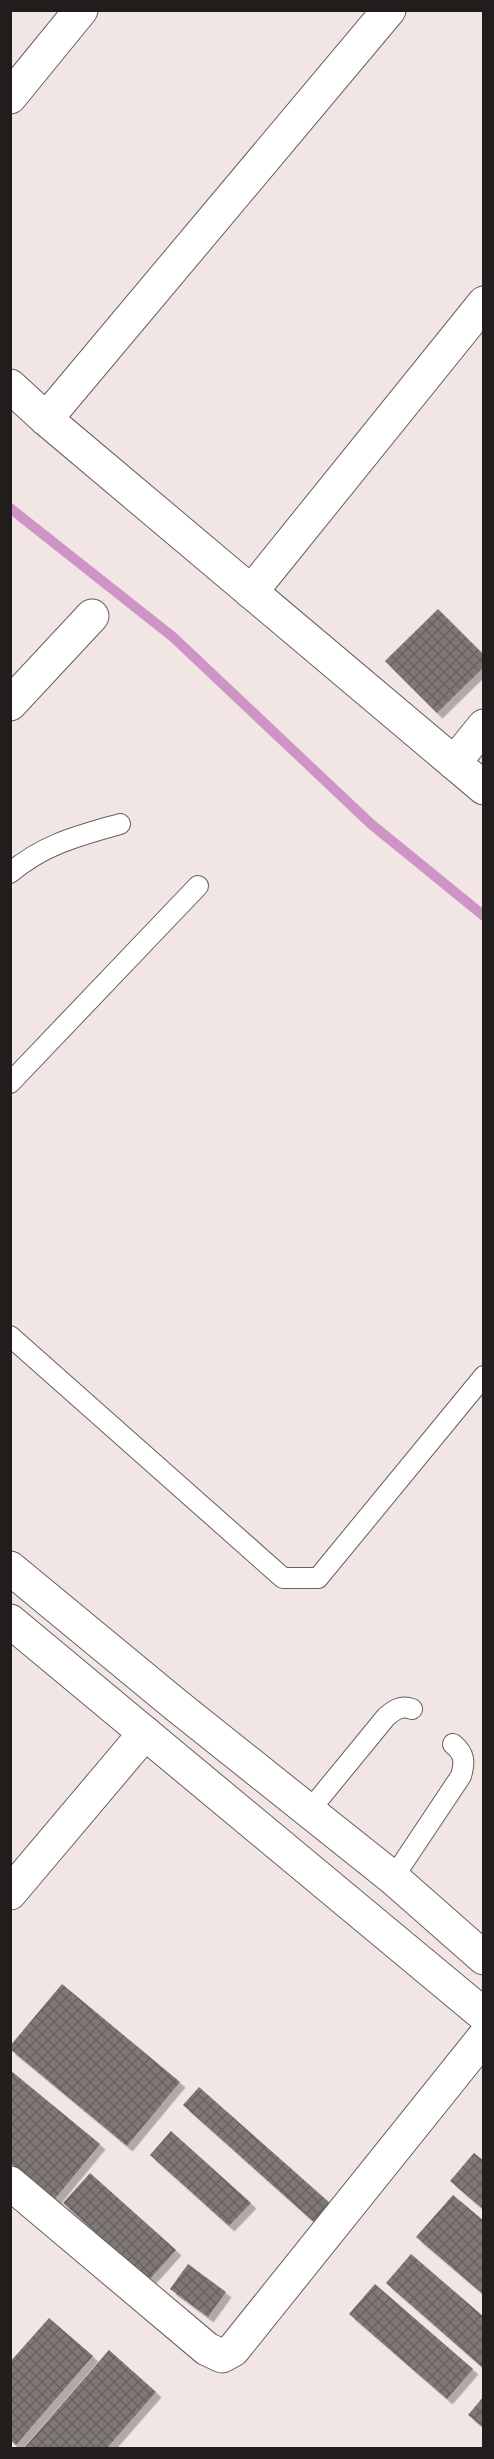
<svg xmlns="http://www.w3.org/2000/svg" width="494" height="2459" viewBox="0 0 494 2459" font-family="'Work Sans',sans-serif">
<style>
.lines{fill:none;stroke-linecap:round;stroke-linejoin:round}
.stream{stroke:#ce94c6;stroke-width:10}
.building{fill:url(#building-cross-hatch);filter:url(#shadow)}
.service-casing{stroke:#685f5d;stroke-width:22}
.minor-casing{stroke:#685f5d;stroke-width:35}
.tertiary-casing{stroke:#685f5d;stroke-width:35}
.service{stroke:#fff;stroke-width:20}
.minor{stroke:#fff;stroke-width:33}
.tertiary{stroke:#fff;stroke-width:33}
</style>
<defs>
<pattern id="building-cross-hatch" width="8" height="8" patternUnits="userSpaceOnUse" patternTransform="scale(1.5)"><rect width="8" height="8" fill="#807873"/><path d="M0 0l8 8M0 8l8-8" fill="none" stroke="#68625e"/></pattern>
<filter id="shadow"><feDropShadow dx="5.5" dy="5.5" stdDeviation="0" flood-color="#0004"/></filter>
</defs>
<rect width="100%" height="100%" fill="#f1e6e4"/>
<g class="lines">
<!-- stream -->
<polyline class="stream" points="10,508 173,637 371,824 484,916"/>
</g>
<!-- building -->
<g class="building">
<polygon points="438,609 484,655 484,667 437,713 385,661"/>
<polygon points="62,1984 180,2082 127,2146 10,2049 10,2046"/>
<polygon points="10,2070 100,2144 55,2199 10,2163"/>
<polygon points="199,2087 331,2204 315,2223 183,2105"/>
<polygon points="171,2131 251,2203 229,2226 150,2155"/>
<polygon points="474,2153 484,2161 484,2210 450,2181"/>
<polygon points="90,2173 176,2250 149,2280 63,2203"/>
<polygon points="453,2195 484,2221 484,2295 416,2237"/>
<polygon points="411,2254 484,2317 482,2367 386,2283"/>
<polygon points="188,2264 226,2292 208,2317 170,2289"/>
<polygon points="375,2284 473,2369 447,2399 349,2314"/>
<polygon points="49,2318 93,2356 16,2445 10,2440 10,2362"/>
<polygon points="109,2350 156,2392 107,2448 24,2448"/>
<polygon points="484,2396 484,2428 468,2415"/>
</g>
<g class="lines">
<defs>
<g id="service">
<path d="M10,873C44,844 78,836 120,824"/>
<polyline points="10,1083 198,886"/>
<polyline points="10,1336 283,1578 318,1578 484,1376"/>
<path d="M309,1811L386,1717C394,1710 401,1705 412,1709"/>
<path d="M393,1878L461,1776C465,1762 465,1754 453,1744"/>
</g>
<g id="minor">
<polyline points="10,97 81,10"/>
<polyline points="10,386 46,419 484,788"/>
<polyline points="46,419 389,10"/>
<polyline points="251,592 484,303"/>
<polyline points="10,704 92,616"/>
<polyline points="454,763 484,726"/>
<polyline points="10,1893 145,1733"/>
<polyline points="10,2183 207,2349 222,2356 233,2350 484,2037"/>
</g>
<g id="tertiary">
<polyline points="10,1568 176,1705 393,1878 484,1958"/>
<polyline points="10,1621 484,2015"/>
</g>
</defs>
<!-- service casing -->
<use href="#service" class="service-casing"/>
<!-- minor casing -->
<use href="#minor" class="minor-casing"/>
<!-- tertiary casing -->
<use href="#tertiary" class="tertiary-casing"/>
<!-- service -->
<use href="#service" class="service"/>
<!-- minor -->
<use href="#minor" class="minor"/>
<!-- tertiary -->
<use href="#tertiary" class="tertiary"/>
</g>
<!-- border -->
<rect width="494" height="2459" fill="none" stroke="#211d1d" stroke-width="24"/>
</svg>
